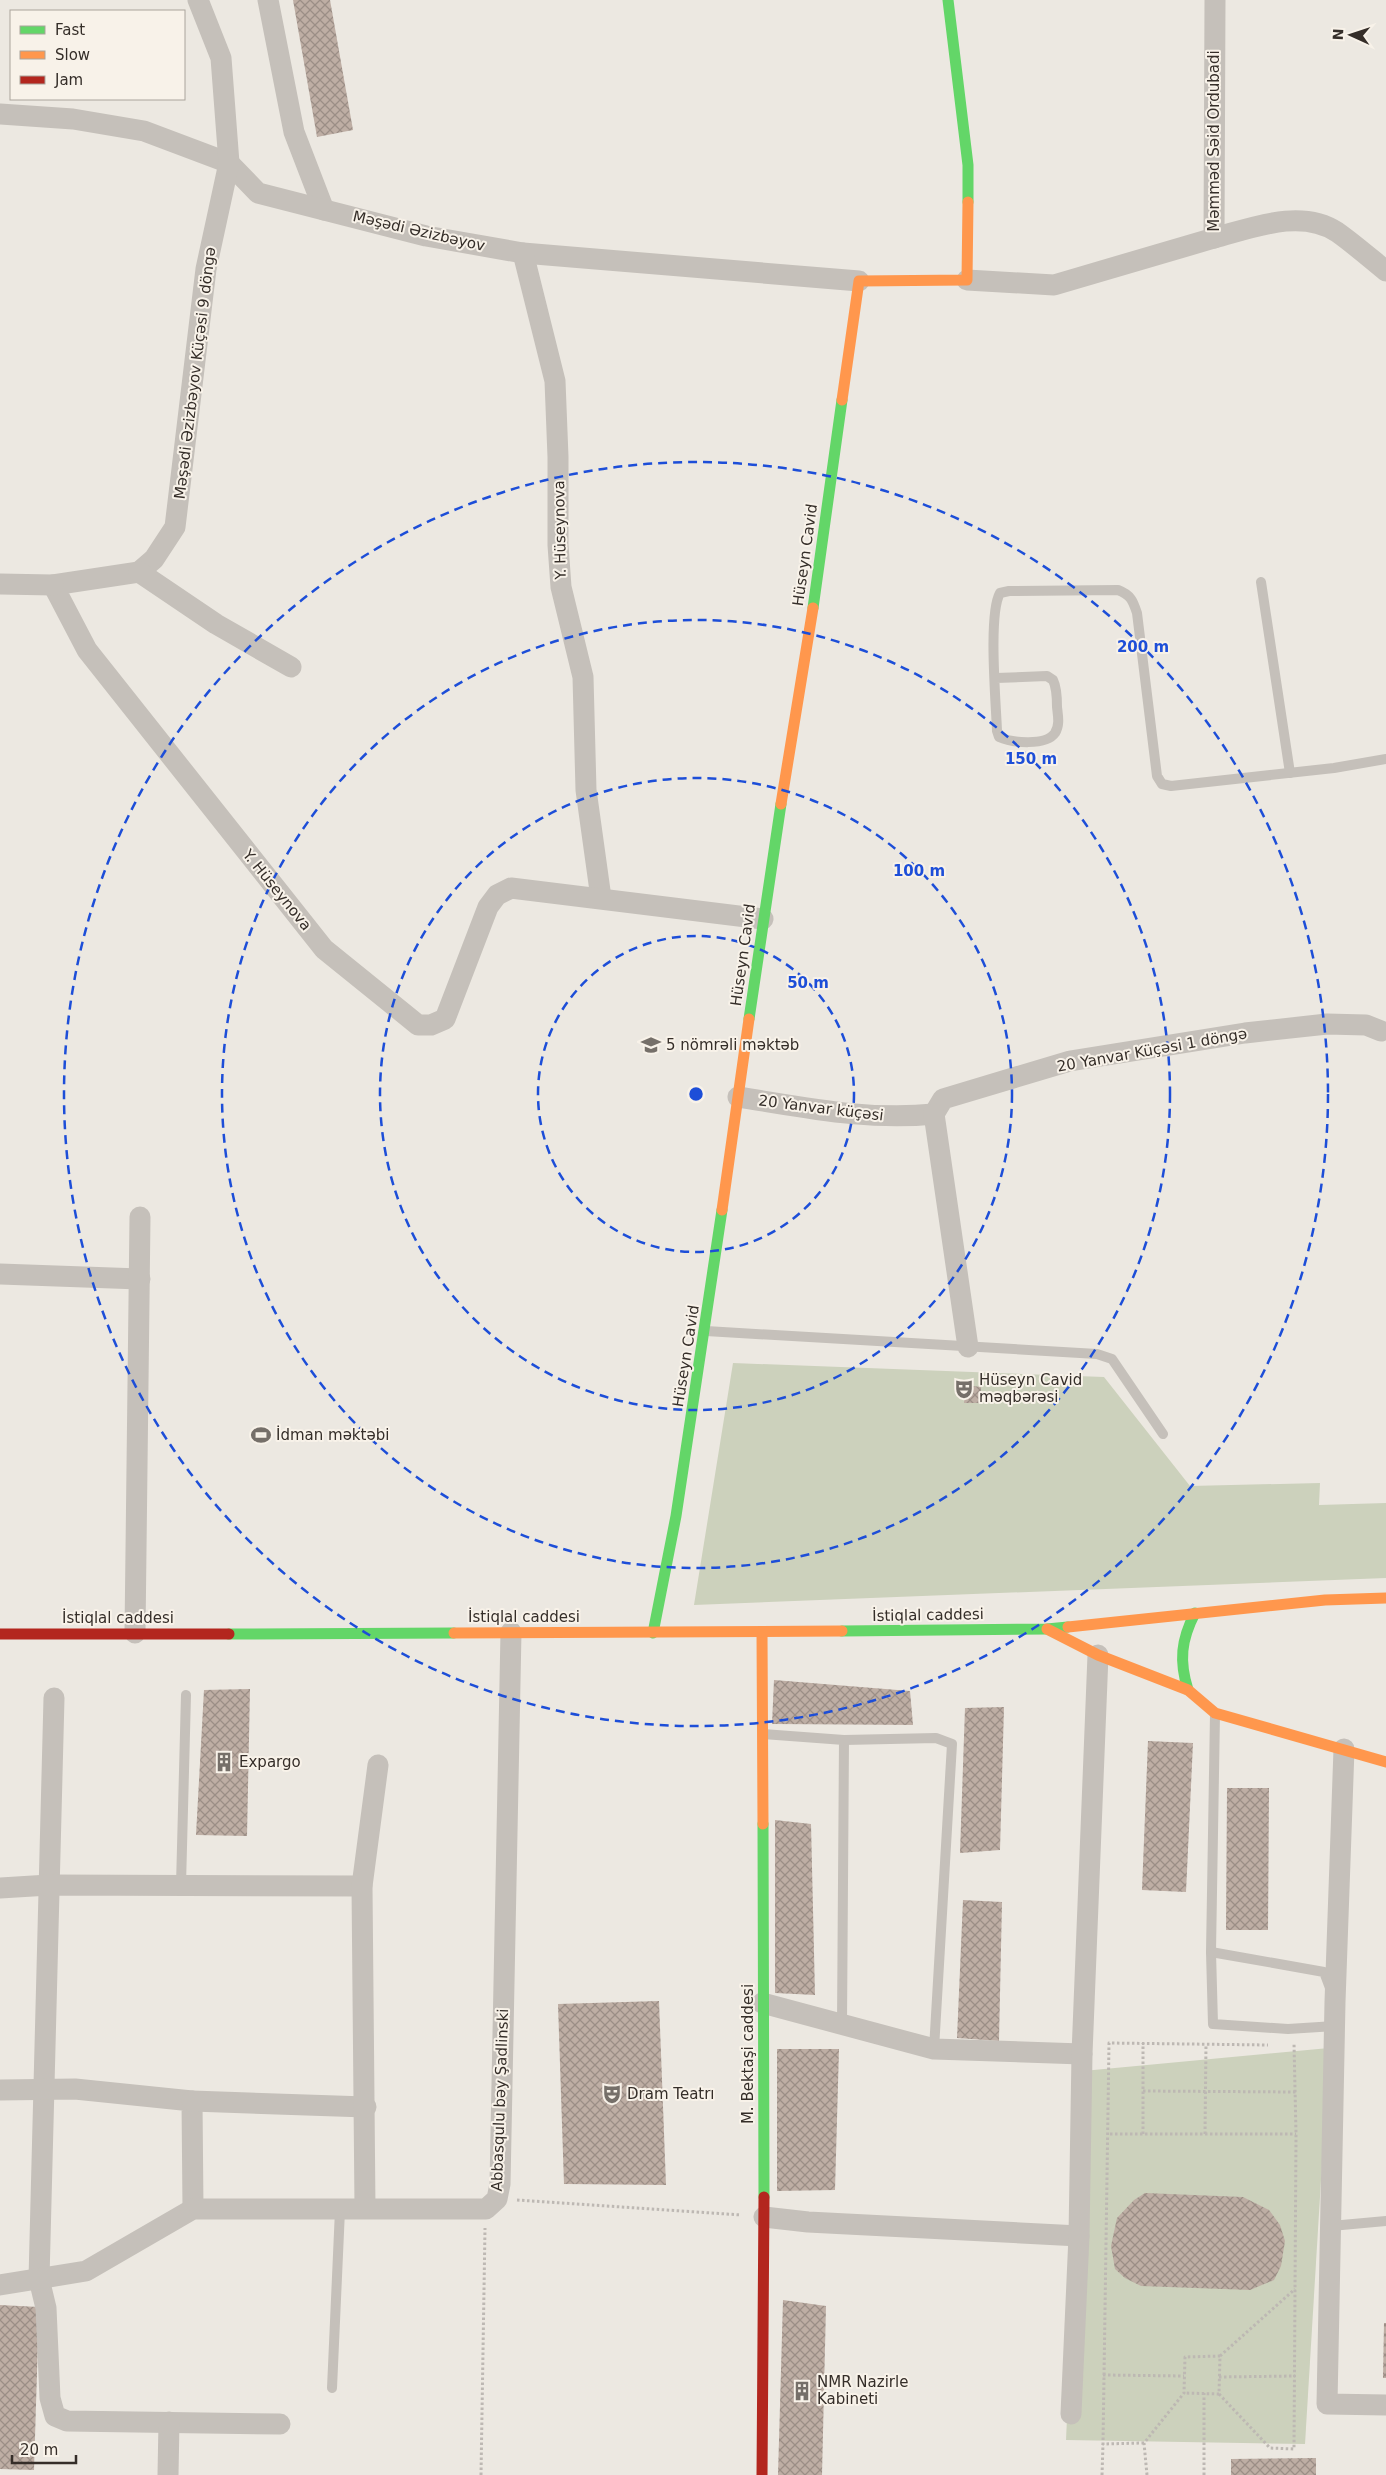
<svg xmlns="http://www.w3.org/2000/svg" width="1386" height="2475" viewBox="0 0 1386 2475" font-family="'DejaVu Sans',sans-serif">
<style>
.park{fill:#ccd1bc}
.building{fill:url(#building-cross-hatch)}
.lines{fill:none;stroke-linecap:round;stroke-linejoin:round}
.path{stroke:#bdb8b3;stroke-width:3;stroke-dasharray:2.5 2.5;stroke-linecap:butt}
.lane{stroke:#c5c0ba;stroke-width:10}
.street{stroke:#c5c0ba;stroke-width:21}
.fast{stroke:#63d668;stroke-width:11}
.slow{stroke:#ff974d;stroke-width:11}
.jam{stroke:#b3261e;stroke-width:11}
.ring{fill:none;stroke:#1d4ed8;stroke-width:2.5;stroke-dasharray:9 6}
.labels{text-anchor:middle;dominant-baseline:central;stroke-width:4;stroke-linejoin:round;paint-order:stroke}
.street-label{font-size:15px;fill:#352e29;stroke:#f8f2e9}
.poi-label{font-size:15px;fill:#352e29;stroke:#f8f2e9;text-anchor:start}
.centre{fill:#1d4ed8;stroke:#f8f2e9;stroke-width:2.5}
.ring-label{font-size:15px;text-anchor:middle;font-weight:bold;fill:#1d4ed8;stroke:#f8f2e9;stroke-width:4;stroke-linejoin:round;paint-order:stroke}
</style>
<defs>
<pattern id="building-cross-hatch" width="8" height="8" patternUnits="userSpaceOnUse" patternTransform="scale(1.25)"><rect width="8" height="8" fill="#beaea4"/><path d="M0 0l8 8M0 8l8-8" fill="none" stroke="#9b8e86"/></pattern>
</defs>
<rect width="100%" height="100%" fill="#ece8e1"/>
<!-- park -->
<g class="park">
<polygon points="733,1363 1104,1377 1190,1486 1320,1483 1319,1505 1386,1503 1386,1578 694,1605"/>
<polygon points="1329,2048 1305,2444 1066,2440 1083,2071"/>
</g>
<!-- building -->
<g class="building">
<polygon points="293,0 330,0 353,130 317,137"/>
<polygon points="965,1385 981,1387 980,1403 964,1403"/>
<polygon points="774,1680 910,1691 913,1725 772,1724"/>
<polygon points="250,1689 247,1836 196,1835 204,1690"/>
<polygon points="1004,1707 1000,1850 960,1853 965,1708"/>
<polygon points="1148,1741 1193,1743 1186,1892 1142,1890"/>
<polygon points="1227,1788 1269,1788 1268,1930 1226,1930"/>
<polygon points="775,1820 811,1824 815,1995 775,1993"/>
<polygon points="963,1900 1002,1902 999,2041 957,2038"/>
<polygon points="659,2001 666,2185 564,2184 558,2004"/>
<polygon points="777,2049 839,2049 835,2190 777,2191"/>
<polygon points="1145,2193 1243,2197 1269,2210 1280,2225 1285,2241 1281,2266 1274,2280 1250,2290 1141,2286 1125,2278 1115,2269 1111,2246 1117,2218 1134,2200"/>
<polygon points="783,2300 826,2306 822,2475 778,2475"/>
<polygon points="0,2305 39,2307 34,2470 0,2469"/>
<polygon points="1384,2323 1386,2323 1386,2378 1383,2378"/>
<polygon points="1316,2458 1316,2475 1231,2475 1231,2459"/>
</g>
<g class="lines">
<!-- path -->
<g class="path">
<polyline points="1143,2091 1296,2092"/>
<polyline points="1110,2134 1296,2134"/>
<polyline points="1143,2134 1143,2043"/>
<polyline points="1205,2134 1206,2044"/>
<polyline points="517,2200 741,2215"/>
<polyline points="1220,2356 1295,2289"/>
<polyline points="1103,2375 1184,2376"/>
<polyline points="1219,2377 1295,2376"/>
<polyline points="1219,2394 1270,2448 1294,2449 1296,2134 1294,2043"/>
<polyline points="1144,2443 1103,2444 1109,2043 1268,2045"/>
<polyline points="481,2475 485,2228"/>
<polyline points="1102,2475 1103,2444"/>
<polyline points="1147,2475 1144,2443 1184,2393 1185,2357 1220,2356 1219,2394 1184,2393"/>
<polyline points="1204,2475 1204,2393"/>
</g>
<!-- lane -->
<g class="lane">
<polyline points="1261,582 1290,773"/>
<path d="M996,678L1047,676L1053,680C1057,688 1057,698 1057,707C1058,716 1060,725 1055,733C1046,746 1012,743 999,737L997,731C996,703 988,614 1000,593L1009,591L1118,590C1131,595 1133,601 1137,613L1157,776L1162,784L1171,786L1334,768L1386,759"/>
<polyline points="706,1331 1097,1354 1112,1359 1163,1434"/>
<polyline points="1215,1714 1211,1952 1213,2024 1288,2029 1335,2026"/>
<polyline points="763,1734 844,1740 842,2023"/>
<polyline points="844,1740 936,1738 952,1744 934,2049"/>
<polyline points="181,1885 186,1695"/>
<polyline points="1211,1952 1324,1972 1330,1988"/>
<polyline points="1331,2226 1386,2221"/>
<polyline points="332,2388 340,2210"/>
</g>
<!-- street -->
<g class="street">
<polyline points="268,0 294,132 324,210"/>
<polyline points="0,114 73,119 144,131 229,163 258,193 426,236 523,253 859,281"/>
<path d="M1214,238C1252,228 1301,208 1337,232C1354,244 1370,258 1386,271"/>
<polyline points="523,253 555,381 558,457 558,545 561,587 583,677 586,790 601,898"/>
<polyline points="967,280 1054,285 1214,238 1215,0"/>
<polyline points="139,572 53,585 87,650 324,949 418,1025 431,1025 445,1019 488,907 497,895 511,888 763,919"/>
<polyline points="139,572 154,559 175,527 206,269 229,163 221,58 198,0"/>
<polyline points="139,572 216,624 291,667"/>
<polyline points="0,584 53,585"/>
<path d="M738,1097C803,1107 867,1121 934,1114"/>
<polyline points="934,1114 943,1099 1070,1061 1245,1033 1327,1024 1366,1025 1381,1031"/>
<polyline points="934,1114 968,1347"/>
<polyline points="0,1274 140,1279"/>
<polyline points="135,1633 140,1217"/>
<polyline points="54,1698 39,2279 46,2308 50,2398 55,2416 67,2421 280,2424"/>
<polyline points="1344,1749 1335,2002 1327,2404 1386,2405"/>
<polyline points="0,1888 49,1885 362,1886"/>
<polyline points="762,2003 934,2049 1082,2054"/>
<polyline points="0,2090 75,2089 192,2101 193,2209"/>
<polyline points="192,2101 366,2107"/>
<polyline points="365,2208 362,1886 378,1765"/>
<polyline points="764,2217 808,2222 1079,2236"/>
<polyline points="0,2285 86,2271 193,2209 486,2209 497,2199 500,2184 511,1632"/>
<polyline points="1071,2414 1079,2236 1082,2054 1098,1655"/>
<polyline points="168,2475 169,2422"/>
</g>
<!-- fast -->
<g class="fast">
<polyline points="948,0 968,165 968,202"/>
<polyline points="813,608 842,400"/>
<polyline points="749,1019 781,804"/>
<polyline points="842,1631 1047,1629 1068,1627"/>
<polyline points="653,1633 676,1516 722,1210"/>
<polyline points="229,1634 454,1633"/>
<path d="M1188,1690C1179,1661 1181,1640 1195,1613"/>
<polyline points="763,1824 764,2197"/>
</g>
<!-- slow -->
<g class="slow">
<polyline points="842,400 859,281 967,280 968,202"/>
<polyline points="781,804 813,608"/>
<polyline points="722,1210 749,1019"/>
<polyline points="1068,1627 1325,1600 1386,1598"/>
<polyline points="1047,1629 1098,1655 1188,1690 1215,1713 1386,1762"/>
<polyline points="762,1632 763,1824"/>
<polyline points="454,1633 842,1631"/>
</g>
<!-- jam -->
<g class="jam">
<polyline points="0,1634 229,1634"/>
<polyline points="762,2475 764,2197"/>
</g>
</g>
<!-- distance rings -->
<g class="ring">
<circle cx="696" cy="1094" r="158"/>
<circle cx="696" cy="1094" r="316"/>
<circle cx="696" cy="1094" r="474"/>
<circle cx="696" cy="1094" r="632"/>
</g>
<!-- icons -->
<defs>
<symbol id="school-bare" viewBox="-9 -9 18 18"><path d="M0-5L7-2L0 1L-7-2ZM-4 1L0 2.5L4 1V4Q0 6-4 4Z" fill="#756f69" stroke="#f8f2e9" stroke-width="2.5" paint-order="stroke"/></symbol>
<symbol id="theatre-bare" viewBox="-9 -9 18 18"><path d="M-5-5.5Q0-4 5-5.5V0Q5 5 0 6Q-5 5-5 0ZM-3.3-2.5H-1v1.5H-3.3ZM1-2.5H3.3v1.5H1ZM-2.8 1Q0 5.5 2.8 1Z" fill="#756f69" stroke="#f8f2e9" stroke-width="2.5" paint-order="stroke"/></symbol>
<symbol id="stadium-bare" viewBox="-9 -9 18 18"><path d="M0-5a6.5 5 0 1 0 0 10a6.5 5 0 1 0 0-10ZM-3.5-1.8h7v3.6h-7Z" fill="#756f69" stroke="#f8f2e9" stroke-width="2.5" paint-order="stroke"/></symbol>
<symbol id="building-bare" viewBox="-9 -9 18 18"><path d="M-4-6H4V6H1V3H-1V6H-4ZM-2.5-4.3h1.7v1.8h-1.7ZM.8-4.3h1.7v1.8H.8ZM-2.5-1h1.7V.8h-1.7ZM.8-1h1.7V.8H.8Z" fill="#756f69" stroke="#f8f2e9" stroke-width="2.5" paint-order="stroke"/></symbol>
</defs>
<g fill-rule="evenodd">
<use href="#school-bare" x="637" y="1031" width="28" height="28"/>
<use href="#theatre-bare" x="950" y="1375" width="28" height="28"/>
<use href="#stadium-bare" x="247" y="1421" width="28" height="28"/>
<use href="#building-bare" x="210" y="1748" width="28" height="28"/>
<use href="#theatre-bare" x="598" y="2080" width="28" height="28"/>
<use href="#building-bare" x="788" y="2377" width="28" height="28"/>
</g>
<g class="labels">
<!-- street labels -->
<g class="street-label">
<text transform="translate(1214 141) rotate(-90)">Məmməd Səid Ordubadi</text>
<text transform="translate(419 231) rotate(13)">Məşədi Əzizbəyov</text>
<text transform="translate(195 373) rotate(-83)">Məşədi Əzizbəyov Küçəsi 9 döngə</text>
<text transform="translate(560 530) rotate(-91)">Y. Hüseynova</text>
<text transform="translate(805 555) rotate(-82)">Hüseyn Cavid</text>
<text transform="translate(277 890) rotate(51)">Y. Hüseynova</text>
<text transform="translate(743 955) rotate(-82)">Hüseyn Cavid</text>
<text transform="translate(1152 1050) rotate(-10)">20 Yanvar Küçəsi 1 döngə</text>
<text transform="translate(821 1108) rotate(7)">20 Yanvar küçəsi</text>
<text transform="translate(686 1356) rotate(-81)">Hüseyn Cavid</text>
<text transform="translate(928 1615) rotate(-1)">İstiqlal caddesi</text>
<text x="524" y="1617">İstiqlal caddesi</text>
<text x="118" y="1618">İstiqlal caddesi</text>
<text transform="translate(748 2054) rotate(-90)">M. Bektaşi caddesi</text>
<text transform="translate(500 2100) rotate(-88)">Abbasqulu bəy Şadlinski</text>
</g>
<!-- poi labels -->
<g class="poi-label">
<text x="666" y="1045">5 nömrəli məktəb</text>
<text x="979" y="1380">Hüseyn Cavid<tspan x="979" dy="17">məqbərəsi</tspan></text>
<text x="276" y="1435">İdman məktəbi</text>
<text x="239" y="1762">Expargo</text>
<text x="627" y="2094">Dram Teatrı</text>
<text x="817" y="2382">NMR Nazirle<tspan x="817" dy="17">Kabineti</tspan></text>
</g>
</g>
<circle cx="696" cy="1094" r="8" class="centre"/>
<g class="ring-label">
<text x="1143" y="652">200 m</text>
<text x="1031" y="764">150 m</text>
<text x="919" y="876">100 m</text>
<text x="808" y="988">50 m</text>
</g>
<!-- legend -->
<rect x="10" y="10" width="175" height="90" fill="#f8f2e9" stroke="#aaa49c"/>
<rect x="20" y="26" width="25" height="8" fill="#63d668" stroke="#aaa49c"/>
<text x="55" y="35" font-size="15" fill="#352e29">Fast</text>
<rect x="20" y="51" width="25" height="8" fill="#ff974d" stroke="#aaa49c"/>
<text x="55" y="60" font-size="15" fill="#352e29">Slow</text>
<rect x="20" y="76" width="25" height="8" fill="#b3261e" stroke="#aaa49c"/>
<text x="55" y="85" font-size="15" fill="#352e29">Jam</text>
<!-- north arrow -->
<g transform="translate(1351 35) rotate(273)" stroke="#f8f2e9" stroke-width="4" paint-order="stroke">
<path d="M0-4L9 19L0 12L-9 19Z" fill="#352e29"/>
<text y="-8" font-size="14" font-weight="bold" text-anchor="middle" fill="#352e29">N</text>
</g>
<!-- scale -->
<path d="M12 2455v8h64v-8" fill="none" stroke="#352e29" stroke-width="2.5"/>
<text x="20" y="2455" font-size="15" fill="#352e29" stroke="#f8f2e9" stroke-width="4" paint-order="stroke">20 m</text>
</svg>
